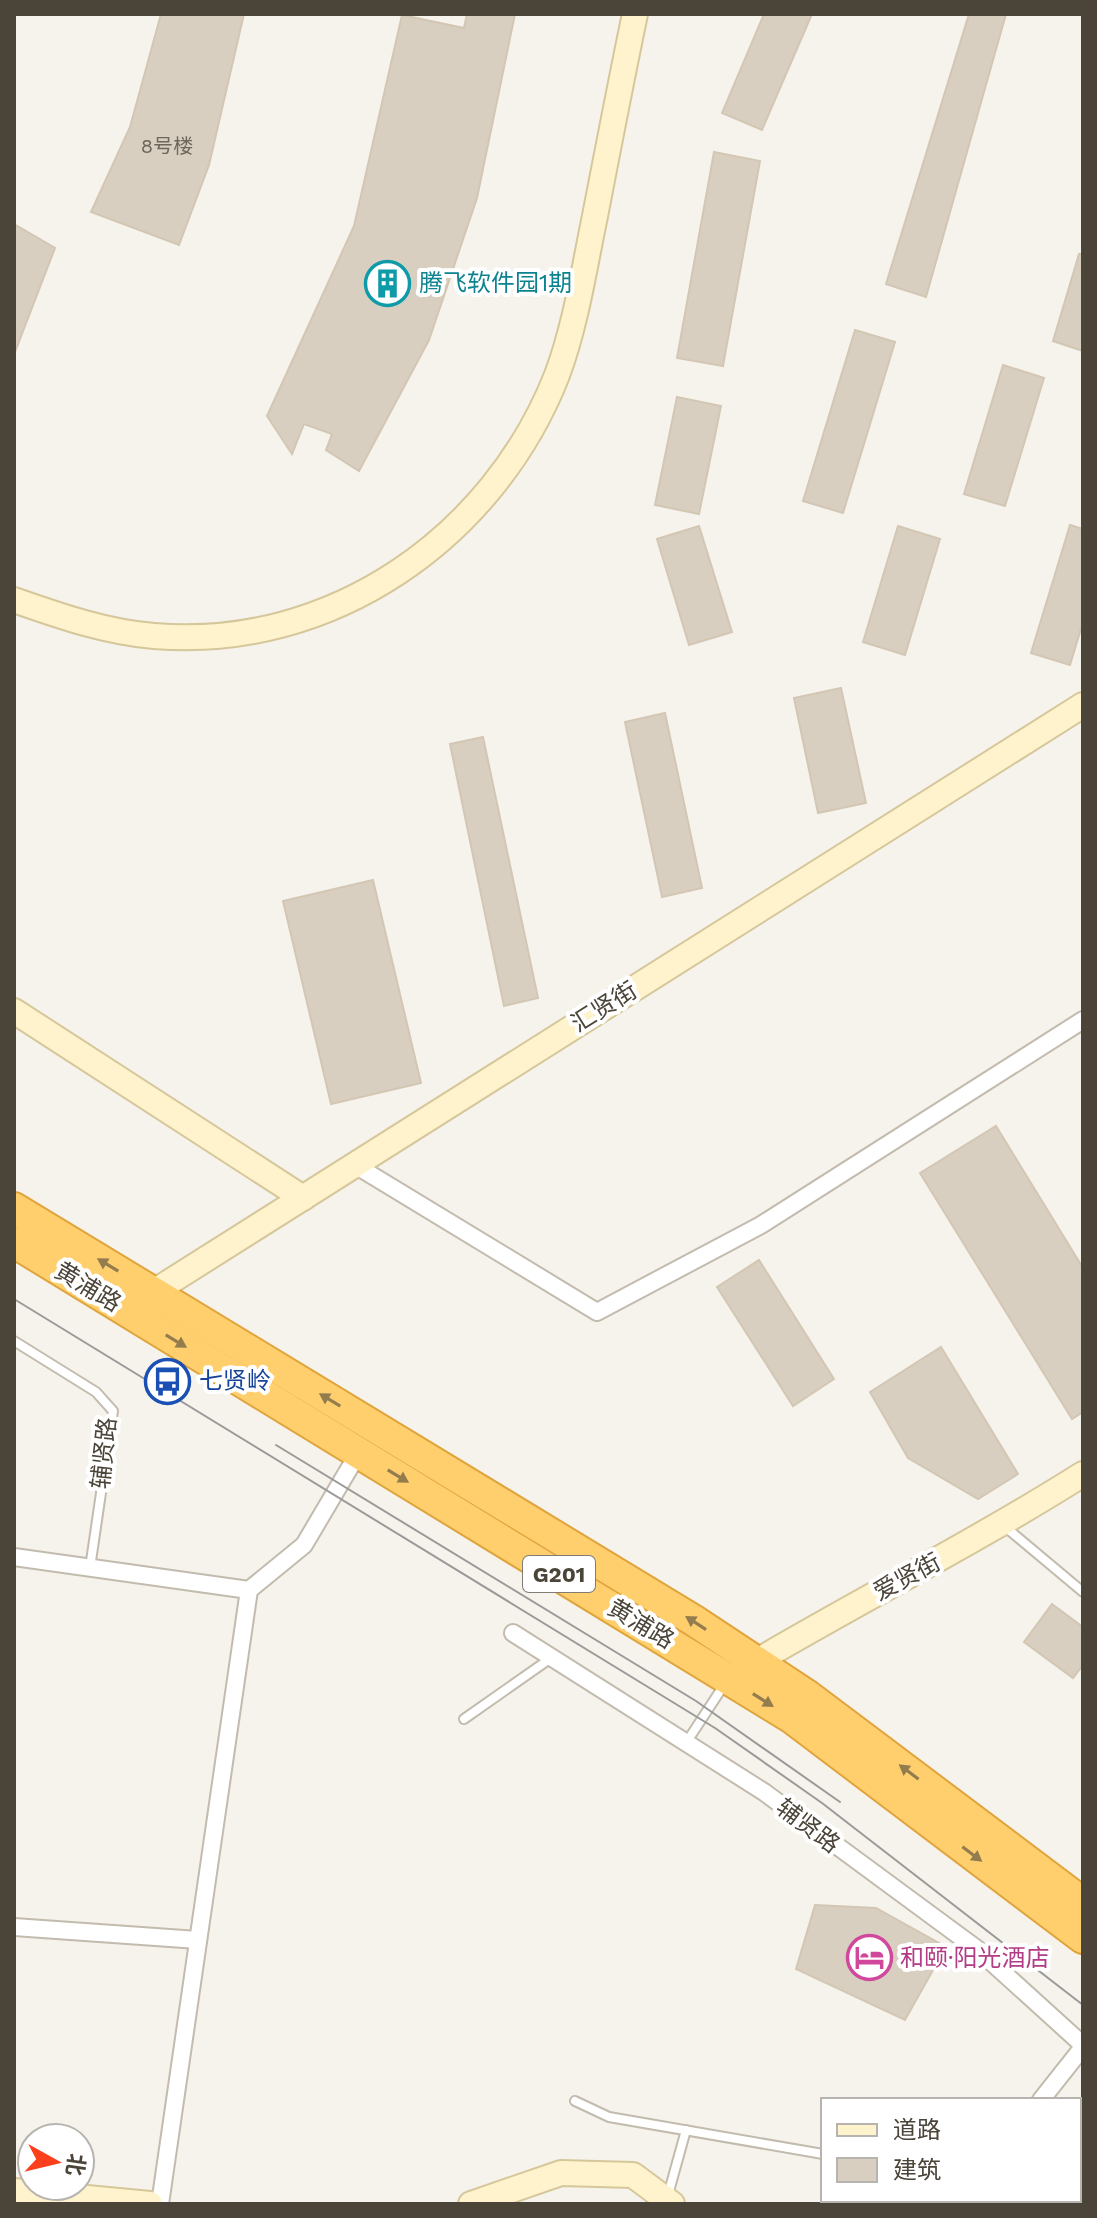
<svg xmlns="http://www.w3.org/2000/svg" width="1097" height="2218" viewBox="0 0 1097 2218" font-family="'Work Sans','Noto Sans SC',sans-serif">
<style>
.building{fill:#d8cfc1;stroke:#d3c7b4;stroke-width:2}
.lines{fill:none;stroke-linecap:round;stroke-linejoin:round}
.lane-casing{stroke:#c2bbae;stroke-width:12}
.street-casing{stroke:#c2bbae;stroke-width:20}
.secondary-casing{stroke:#d6c79b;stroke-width:28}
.highway-casing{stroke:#e0a43c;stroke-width:34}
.lane{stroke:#fff;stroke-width:8}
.street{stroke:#fff;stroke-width:16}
.secondary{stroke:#fff3cd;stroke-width:24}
.highway{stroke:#ffcf6e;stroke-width:30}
.tram{stroke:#9a9a9a;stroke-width:2}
.oneway{fill:#937c4e}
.labels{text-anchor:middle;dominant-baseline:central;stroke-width:8;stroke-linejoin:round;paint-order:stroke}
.number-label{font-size:20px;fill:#6e675b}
.shield{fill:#fff;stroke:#817c74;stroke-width:2}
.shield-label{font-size:22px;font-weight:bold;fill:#4b4439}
.culture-label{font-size:24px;fill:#0d838f;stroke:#fff;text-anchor:start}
.street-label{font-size:24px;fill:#4b4439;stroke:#fff}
.transit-label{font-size:24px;fill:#164399;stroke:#fff;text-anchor:start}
.hotel-label{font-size:24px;fill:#b23c85;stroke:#fff;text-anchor:start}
</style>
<rect width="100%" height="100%" fill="#f6f3ec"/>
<!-- building -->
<g class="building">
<polygon points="161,14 244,14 209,165 179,245 91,212 130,127"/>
<polygon points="467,14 515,14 477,198 429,340 359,471 326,450 332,434 304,424 292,454 267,416 354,226 402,15 464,28"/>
<polygon points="764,14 812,14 762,130 722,113"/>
<polygon points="969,14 1006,14 926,297 886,284"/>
<polygon points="714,152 760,161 723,366 677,358"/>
<polygon points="14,224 55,248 15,352 14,352"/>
<polygon points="1079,254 1083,254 1083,351 1053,341"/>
<polygon points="855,330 895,342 843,513 803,501"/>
<polygon points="1003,365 1044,378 1005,506 964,494"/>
<polygon points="677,397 721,406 699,514 655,505"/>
<polygon points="1070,525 1083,529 1083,622 1070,665 1031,653"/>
<polygon points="699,526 732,632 689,645 657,539"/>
<polygon points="898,526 940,539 905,655 863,642"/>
<polygon points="841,688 866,803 818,813 794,698"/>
<polygon points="665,713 702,888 662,897 625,722"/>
<polygon points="483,737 538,998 504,1006 450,744"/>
<polygon points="373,880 421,1083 331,1104 283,901"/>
<polygon points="996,1126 1083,1268 1083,1412 1072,1419 920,1173"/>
<polygon points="759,1260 834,1379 793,1406 717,1287"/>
<polygon points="941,1347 1018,1474 978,1499 908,1458 870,1392"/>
<polygon points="1052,1604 1083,1627 1083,1665 1073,1678 1024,1642"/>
<polygon points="815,1905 876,1908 946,1947 905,2020 796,1969"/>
</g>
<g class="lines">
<defs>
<g id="lane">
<polyline points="14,1341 96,1392 113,1411 90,1568"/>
<polyline points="1003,1525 1083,1592"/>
<polyline points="464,1719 551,1658"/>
<polyline points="686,1743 724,1685"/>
<polyline points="575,2101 609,2117 823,2154"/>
<polyline points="668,2195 686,2130"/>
</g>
<g id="street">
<polyline points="355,1165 597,1312 761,1225 1083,1020"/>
<polyline points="14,1557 249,1590"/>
<polyline points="513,1633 764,1792 977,1949 1083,2045"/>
<polyline points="14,1927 198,1940"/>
<polyline points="1041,2100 1083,2047"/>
<polyline points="160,2204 249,1590 304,1545 359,1452"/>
<polyline points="959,2204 962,2200"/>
</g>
<g id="secondary">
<path d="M14,600C60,616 105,632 154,636C331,651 493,538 557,375C576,324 584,269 595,216C608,149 621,81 635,14"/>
<polyline points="14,1011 303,1198"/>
<polyline points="141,1300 1083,705"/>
<path d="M742,1670C855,1603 972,1544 1083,1474"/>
<polyline points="14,2191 150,2204"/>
<polyline points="471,2204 561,2173 633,2175 672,2204"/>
</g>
<g id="highway">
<polyline points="14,1208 693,1620 808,1696 1083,1903"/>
<polyline points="14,1242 792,1718 1083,1938"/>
</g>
</defs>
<!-- lane casing -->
<use href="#lane" class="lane-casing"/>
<!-- street casing -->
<use href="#street" class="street-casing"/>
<!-- secondary casing -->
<use href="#secondary" class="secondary-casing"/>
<!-- highway casing -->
<use href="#highway" class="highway-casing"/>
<!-- lane -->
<use href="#lane" class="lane"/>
<!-- street -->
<use href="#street" class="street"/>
<!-- secondary -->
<use href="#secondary" class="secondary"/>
<!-- highway -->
<use href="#highway" class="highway"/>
<!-- tram -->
<g class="tram">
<polyline points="14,1299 715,1728 822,1803 1083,2005"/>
<polyline points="276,1445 696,1701 840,1802"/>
</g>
</g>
<!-- one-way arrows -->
<defs><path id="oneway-solid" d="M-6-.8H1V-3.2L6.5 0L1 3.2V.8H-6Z" transform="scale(2)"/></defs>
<g class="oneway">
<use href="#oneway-solid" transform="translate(108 1265) rotate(-149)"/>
<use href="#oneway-solid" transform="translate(176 1341) rotate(31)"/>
<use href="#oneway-solid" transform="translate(330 1400) rotate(-149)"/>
<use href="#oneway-solid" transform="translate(398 1476) rotate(31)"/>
<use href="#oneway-solid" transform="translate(696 1623) rotate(-147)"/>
<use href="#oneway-solid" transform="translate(763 1700) rotate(32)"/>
<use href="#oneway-solid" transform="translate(909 1772) rotate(-143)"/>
<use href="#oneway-solid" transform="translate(972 1854) rotate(37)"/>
</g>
<!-- icons -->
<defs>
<symbol id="building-ring" viewBox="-11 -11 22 22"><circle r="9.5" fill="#fff" stroke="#0f9aa8" stroke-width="1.5"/><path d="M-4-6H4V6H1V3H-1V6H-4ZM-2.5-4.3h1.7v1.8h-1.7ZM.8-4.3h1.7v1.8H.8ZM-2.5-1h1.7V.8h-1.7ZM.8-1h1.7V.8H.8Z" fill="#0f9aa8"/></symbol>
<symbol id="bus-ring" viewBox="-11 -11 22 22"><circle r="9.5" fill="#fff" stroke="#1a4fb4" stroke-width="1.5"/><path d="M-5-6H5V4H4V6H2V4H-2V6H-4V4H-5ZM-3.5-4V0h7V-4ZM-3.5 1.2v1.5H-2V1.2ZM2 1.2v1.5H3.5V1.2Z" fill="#1a4fb4"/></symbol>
<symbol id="hotel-ring" viewBox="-11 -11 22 22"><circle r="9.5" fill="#fff" stroke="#d1479c" stroke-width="1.5"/><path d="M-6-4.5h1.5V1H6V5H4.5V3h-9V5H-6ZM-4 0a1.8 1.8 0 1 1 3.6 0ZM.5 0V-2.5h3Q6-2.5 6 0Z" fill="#d1479c"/></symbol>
</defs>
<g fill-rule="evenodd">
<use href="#building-ring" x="362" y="258" width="51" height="51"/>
<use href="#bus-ring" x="142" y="1356" width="51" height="51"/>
<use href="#hotel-ring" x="844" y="1932" width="51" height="51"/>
</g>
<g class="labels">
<!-- number labels -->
<g class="number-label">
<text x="167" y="146">8号楼</text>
</g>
<!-- shield labels -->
<rect class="shield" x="523" y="1556" width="72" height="36" rx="6"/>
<g class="shield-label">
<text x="559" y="1574">G201</text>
</g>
<!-- culture labels -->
<g class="culture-label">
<text x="419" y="283">腾飞软件园1期</text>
</g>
<!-- street labels -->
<g class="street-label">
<text transform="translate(604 1007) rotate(-32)">汇贤街</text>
<text transform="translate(88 1287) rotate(31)">黄浦路</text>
<text transform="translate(104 1453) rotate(-84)">辅贤路</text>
<text transform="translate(907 1577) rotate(-28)">爱贤街</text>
<text transform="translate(641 1624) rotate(31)">黄浦路</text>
<text transform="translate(808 1826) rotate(37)">辅贤路</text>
</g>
<!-- transit labels -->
<g class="transit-label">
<text x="199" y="1381">七贤岭</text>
</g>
<!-- hotel labels -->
<g class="hotel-label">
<text x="900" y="1958">和颐·阳光酒店</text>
</g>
</g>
<!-- border -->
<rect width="1097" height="2218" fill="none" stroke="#4b4439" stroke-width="32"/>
<!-- legend -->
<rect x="821" y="2098" width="260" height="104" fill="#ffffff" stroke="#b7b4b0" stroke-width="2"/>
<rect x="837" y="2124" width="40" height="12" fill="#fff3cd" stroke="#b7b4b0" stroke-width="2"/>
<text x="893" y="2138" font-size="24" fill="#4b4439">道路</text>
<rect x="837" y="2158" width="40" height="24" fill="#d8cfc1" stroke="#b7b4b0" stroke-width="2"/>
<text x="893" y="2178" font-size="24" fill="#4b4439">建筑</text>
<!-- north arrow -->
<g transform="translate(56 2162) rotate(98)"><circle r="38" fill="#ffffff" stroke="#b7b4b0" stroke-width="2"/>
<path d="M0-6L14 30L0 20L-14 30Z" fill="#fc3f1d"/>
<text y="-12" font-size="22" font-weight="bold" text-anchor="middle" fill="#4b4439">北</text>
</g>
</svg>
